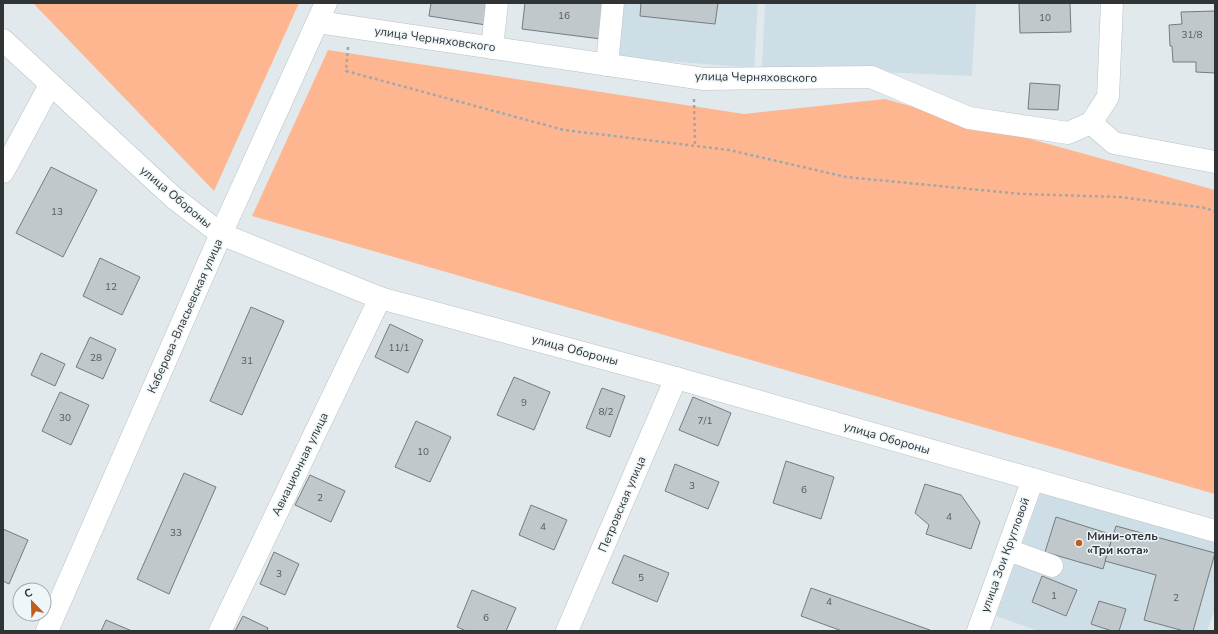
<svg xmlns="http://www.w3.org/2000/svg" width="1218" height="634" viewBox="0 0 1218 634" font-family="'Nunito Sans',sans-serif">
<style>
.built{fill:#cedee6}
.green{fill:#feb690}
.building{fill:#c0c8cb;stroke:#747c7f}
.lines{fill:none;stroke-linecap:round;stroke-linejoin:round}
.minor-casing{stroke:#b9c1c5;stroke-width:23}
.major-casing{stroke:#b9c1c5;stroke-width:23}
.path{stroke:#a1a7aa;stroke-width:2.5;stroke-dasharray:3 3;stroke-linecap:butt}
.minor{stroke:#fff;stroke-width:22}
.major{stroke:#fff;stroke-width:22}
.poi-dot{fill:#be5d1d;stroke:#eef6fa;stroke-width:1.5}
.labels{text-anchor:middle;dominant-baseline:central;stroke-width:3;stroke-linejoin:round;paint-order:stroke}
.number-label{font-size:10px;fill:#55595a}
.street-label{font-size:12px;fill:#313435;stroke:#eef6fa}
.poi-label{font-size:12px;font-weight:bold;fill:#313435;stroke:#eef6fa;text-anchor:start}
</style>
<rect width="100%" height="100%" fill="#e1e9ed"/>
<!-- built -->
<g class="built">
<polygon points="622,3 758,3 754,68 617,57"/>
<polygon points="765,3 976,3 972,76 762,67"/>
<polygon points="1041,492 1215,541 1215,609 1207,631 1039,631 996,616"/>
</g>
<!-- green -->
<g class="green">
<polygon points="33,3 299,3 214,191"/>
<polygon points="328,50 744,114 885,99 1215,190 1215,494 252,216"/>
</g>
<!-- building -->
<g class="building">
<polygon points="431,3 490,3 486,25 429,16"/>
<polygon points="525,3 605,3 601,39 522,29"/>
<polygon points="641,3 718,3 715,24 640,16"/>
<polygon points="1019,3 1070,3 1071,32 1020,33"/>
<polygon points="1215,11 1215,73 1196,72 1196,62 1173,62 1172,46 1170,46 1169,25 1182,24 1181,12"/>
<polygon points="1030,83 1060,85 1058,110 1028,109"/>
<polygon points="51,167 97,190 63,257 16,233"/>
<polygon points="100,258 140,277 122,315 83,296"/>
<polygon points="251,307 284,321 242,415 210,401"/>
<polygon points="390,324 423,340 408,373 375,357"/>
<polygon points="90,337 116,349 103,379 76,367"/>
<polygon points="41,353 65,364 55,386 31,375"/>
<polygon points="514,377 550,392 534,430 497,415"/>
<polygon points="602,388 625,396 610,437 586,428"/>
<polygon points="60,392 89,405 71,445 42,431"/>
<polygon points="693,397 731,413 718,446 679,430"/>
<polygon points="416,421 451,437 430,482 395,467"/>
<polygon points="786,461 834,477 821,519 773,503"/>
<polygon points="675,464 719,482 708,509 665,491"/>
<polygon points="184,473 216,487 169,594 137,579"/>
<polygon points="310,475 345,491 331,522 295,505"/>
<polygon points="925,484 961,495 980,522 971,549 926,534 929,525 915,513"/>
<polygon points="531,505 567,520 554,550 519,535"/>
<polygon points="1056,517 1113,535 1103,569 1045,552"/>
<polygon points="1116,526 1215,553 1193,631 1184,631 1144,620 1156,575 1105,561"/>
<polygon points="3,529 28,540 9,584 3,581"/>
<polygon points="274,552 299,564 285,595 260,584"/>
<polygon points="624,555 669,573 657,602 612,583"/>
<polygon points="1042,576 1077,590 1066,616 1032,602"/>
<polygon points="811,588 930,630 930,631 842,631 801,616"/>
<polygon points="472,590 516,608 506,631 466,631 457,627"/>
<polygon points="1099,601 1126,609 1119,631 1112,631 1091,624"/>
<polygon points="243,616 268,628 267,631 235,631"/>
<polygon points="106,620 132,631 101,631"/>
</g>
<g class="lines">
<defs>
<g id="minor">
<polyline points="318,22 704,79 871,77 969,118 1068,133 1091,123"/>
<polyline points="3,40 174,198 221,234 380,298 676,378 1215,531"/>
<polyline points="492,48 497,3"/>
<polyline points="607,65 613,3"/>
<polyline points="1091,123 1114,143 1215,162"/>
<polyline points="1091,123 1108,97 1112,3"/>
<polyline points="3,172 50,85"/>
<polyline points="1008,550 1052,566"/>
<polyline points="220,631 380,298"/>
<polyline points="567,631 676,378"/>
<polyline points="978,631 1033,479"/>
</g>
<polyline id="major" points="47,631 221,234 326,3"/>
</defs>
<!-- minor casing -->
<use href="#minor" class="minor-casing"/>
<!-- major casing -->
<use href="#major" class="major-casing"/>
<!-- path -->
<g class="path">
<polyline points="348,47 346,71 564,130 729,150 846,177 1022,194 1120,197 1206,208 1215,212"/>
<polyline points="694,99 695,146"/>
</g>
<!-- minor -->
<use href="#minor" class="minor"/>
<!-- major -->
<use href="#major" class="major"/>
</g>
<!-- markers -->
<circle class="poi-dot" cx="1079" cy="543" r="4"/>
<g class="labels">
<!-- number labels -->
<g class="number-label">
<text x="564" y="16">16</text>
<text x="1045" y="18">10</text>
<text x="1192" y="35">31/8</text>
<text x="57" y="212">13</text>
<text x="111" y="287">12</text>
<text x="399" y="348">11/1</text>
<text x="96" y="358">28</text>
<text x="247" y="361">31</text>
<text x="524" y="403">9</text>
<text x="606" y="412">8/2</text>
<text x="65" y="418">30</text>
<text x="705" y="421">7/1</text>
<text x="423" y="452">10</text>
<text x="692" y="486">3</text>
<text x="804" y="490">6</text>
<text x="320" y="498">2</text>
<text x="949" y="517">4</text>
<text x="543" y="527">4</text>
<text x="176" y="533">33</text>
<text x="279" y="574">3</text>
<text x="641" y="578">5</text>
<text x="1054" y="596">1</text>
<text x="1176" y="598">2</text>
<text x="829" y="602">4</text>
<text x="486" y="618">6</text>
</g>
<!-- street labels -->
<g class="street-label">
<text transform="translate(435 39) rotate(8)">улица Черняховского</text>
<text transform="translate(756 77) rotate(1)">улица Черняховского</text>
<text transform="translate(176 197) rotate(40)">улица Обороны</text>
<text transform="translate(185 316) rotate(-66)">Каберова-Власьевская улица</text>
<text transform="translate(575 350) rotate(15)">улица Обороны</text>
<text transform="translate(887 438) rotate(16)">улица Обороны</text>
<text transform="translate(300 464) rotate(-64)">Авиационная улица</text>
<text transform="translate(622 504) rotate(-67)">Петровская улица</text>
<text transform="translate(1005 555) rotate(-70)">улица Зои Кругловой</text>
</g>
<!-- poi labels -->
<g class="poi-label">
<text x="1087" y="536">Мини-отель<tspan x="1087" dy="14">«Три кота»</tspan></text>
</g>
</g>
<!-- border -->
<rect width="1218" height="634" fill="none" stroke="#313435" stroke-width="8"/>
<!-- north arrow -->
<g transform="translate(32 602) rotate(337)"><circle r="19" fill="#eef6fa" stroke="#a2a8ab"/>
<path d="M0-3L7 15L0 10L-7 15Z" fill="#be5d1d"/>
<text y="-6" font-size="11" font-weight="bold" text-anchor="middle" fill="#313435">С</text>
</g>
</svg>
